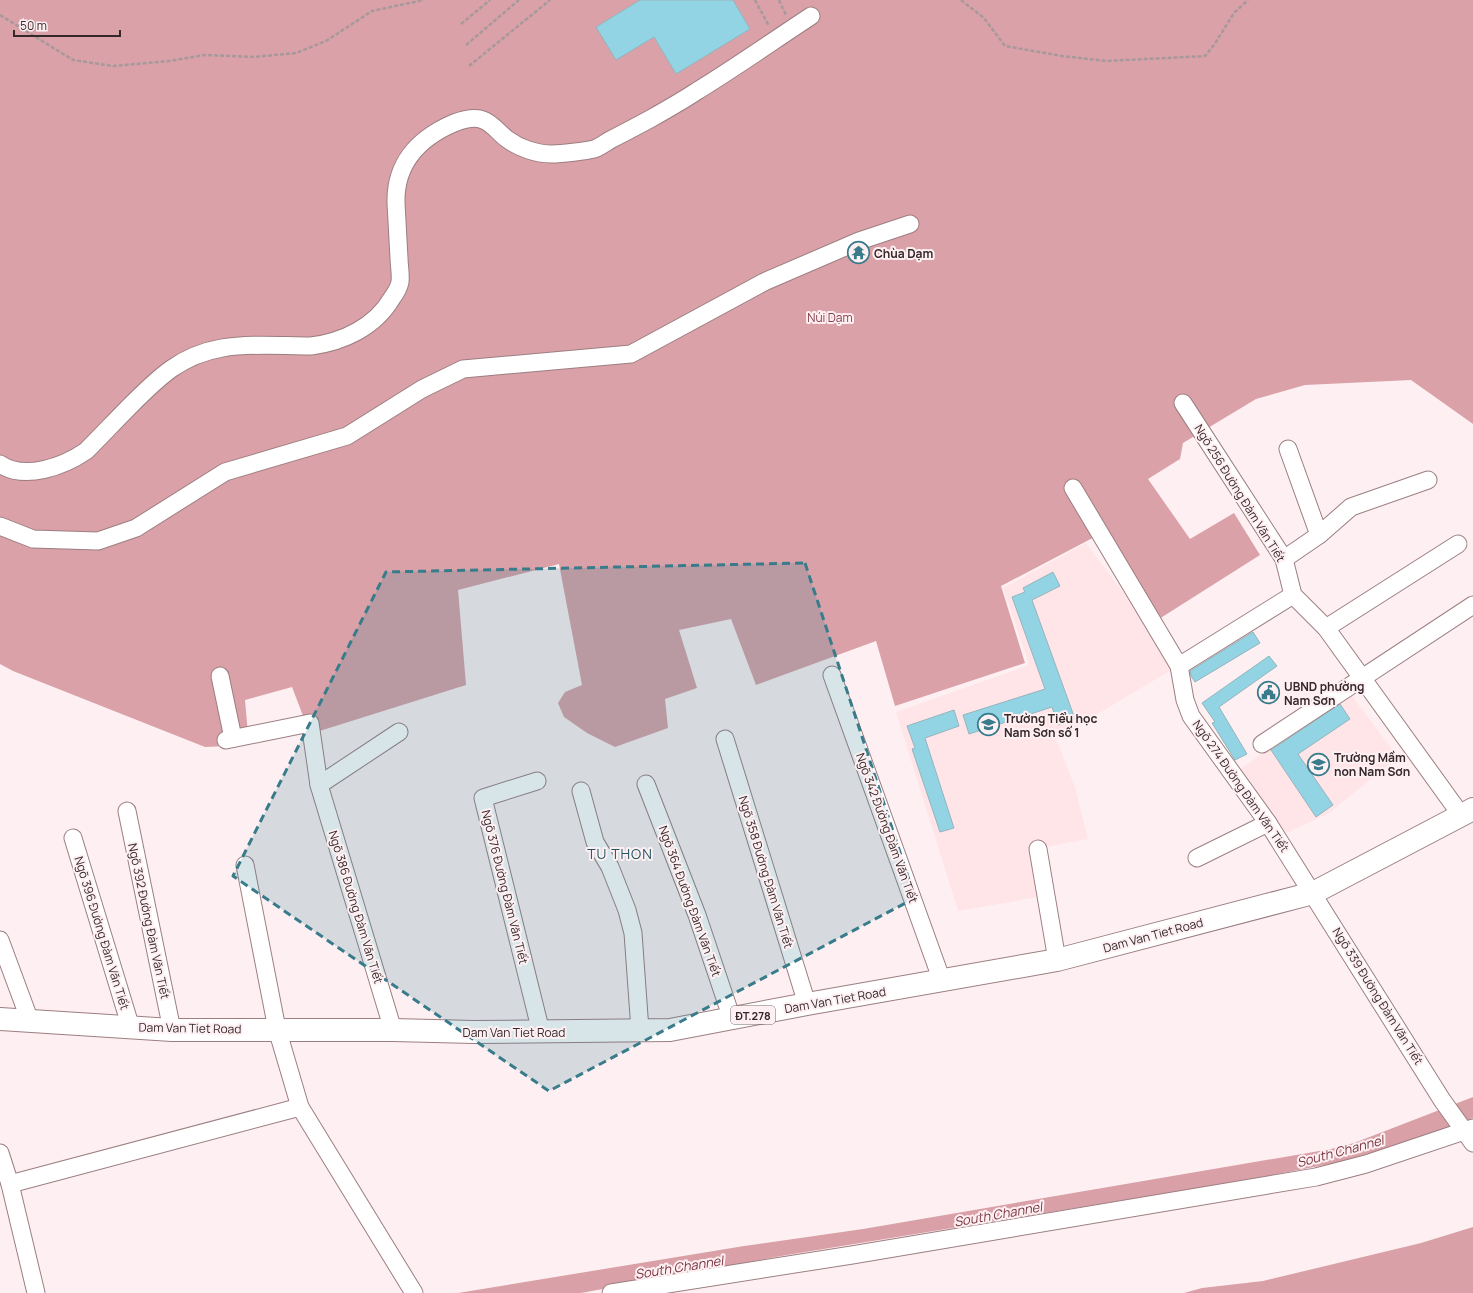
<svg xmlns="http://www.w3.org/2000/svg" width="1473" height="1293" viewBox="0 0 1473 1293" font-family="Manrope,sans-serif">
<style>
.built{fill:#ffe5e8}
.forest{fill:#daa1a8}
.water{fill:#d9a0a7}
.building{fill:#93d4e4;stroke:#93b4bc}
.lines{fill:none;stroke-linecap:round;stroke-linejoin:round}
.minor-casing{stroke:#9c7e81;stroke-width:19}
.major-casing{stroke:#9c7e81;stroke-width:24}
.path{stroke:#a7999b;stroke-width:2.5;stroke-dasharray:4 2;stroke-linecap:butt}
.minor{stroke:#fff;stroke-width:17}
.major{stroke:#fff;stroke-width:22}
.marked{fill:#387c8b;fill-opacity:0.2;stroke:#387c8b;stroke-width:3;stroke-dasharray:8 5;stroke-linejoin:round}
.labels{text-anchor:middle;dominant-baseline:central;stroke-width:4;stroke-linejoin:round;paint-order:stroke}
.shield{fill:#fef0f2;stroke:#716466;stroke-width:1}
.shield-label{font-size:11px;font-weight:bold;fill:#35282a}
.poi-label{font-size:12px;font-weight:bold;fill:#35282a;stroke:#fef0f2;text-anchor:start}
.park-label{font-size:12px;fill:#843d49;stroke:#fef0f2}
.street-label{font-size:12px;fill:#35282a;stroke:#fef0f2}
.water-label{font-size:13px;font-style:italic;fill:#78323f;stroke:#fef0f2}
.quarter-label{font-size:14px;letter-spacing:1px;fill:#1f5662;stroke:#fef0f2}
</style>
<rect width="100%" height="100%" fill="#fef0f2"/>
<!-- built -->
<g class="built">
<polygon points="1086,543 1128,599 1173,669 1056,739 1075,787 1088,839 1030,850 1039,897 958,911 896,712 1029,665 1003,588"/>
<polygon points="1350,693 1398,757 1329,813 1276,838 1237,771"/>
</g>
<!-- forest -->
<polygon class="forest" points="0,0 1473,0 1473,424 1411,380 1305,385 1256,399 1183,443 1180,459 1148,479 1190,539 1234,513 1260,555 1159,619 1104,532 1001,586 1025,663 895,706 876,641 756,685 731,619 679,630 697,688 665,699 668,728 615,747 587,733 564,717 558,703 565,692 582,685 559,564 458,590 466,685 310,734 292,687 245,700 249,745 205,747 13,671 0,664"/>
<!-- water -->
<g class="water">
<polygon points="1473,1097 1473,1118 1435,1133 1357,1157 1335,1163 1247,1180 787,1255 581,1293 458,1293 744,1246 863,1229 1331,1149 1354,1143"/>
<polygon points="1473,1227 1473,1293 1184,1293 1202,1288 1263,1281 1421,1243"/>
</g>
<!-- building -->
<g class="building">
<polygon points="640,0 733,0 750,29 676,74 654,37 616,60 596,27"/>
<polygon points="1053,572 1060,586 1032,600 1075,719 1058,725 1052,707 969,734 963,715 1045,689 1012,597 1025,592 1023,588"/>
<polygon points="1253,632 1260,643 1195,682 1191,676 1190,671"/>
<polygon points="1269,656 1277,666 1219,707 1247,754 1235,760 1212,723 1215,722 1202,703"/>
<polygon points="1340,704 1350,719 1298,754 1333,805 1316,817 1271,750"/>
<polygon points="954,710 959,726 925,738 954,828 940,832 912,749 915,748 907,726"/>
</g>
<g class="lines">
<defs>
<g id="minor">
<polyline points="1183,403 1284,559 1293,595 1326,628 1461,815"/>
<polyline points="1288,449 1319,535"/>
<path d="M0,464C25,481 64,466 86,451C101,436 116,420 131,405C159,377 181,355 222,348C251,343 282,346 311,346C343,342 375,327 392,298C395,294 399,287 400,282C401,274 399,265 399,258C398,239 397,221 396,203C395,163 419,138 454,123C462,120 474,116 483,120C492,123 499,133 507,139C519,148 536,154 552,154C561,154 586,151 594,149C600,147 605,143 610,140C624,133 637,126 650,119C666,110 682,101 697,91C736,67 773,41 811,16"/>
<polyline points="1073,488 1179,666 1185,700 1191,716 1268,823 1442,1100 1473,1143"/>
<polyline points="0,526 33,539 98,541 136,528 225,472 347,436 422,389 463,369 631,354 764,282 859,241 910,224"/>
<polyline points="1284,559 1319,535 1351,507 1428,480"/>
<polyline points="1326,628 1458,544"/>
<polyline points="1179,666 1293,595"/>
<polyline points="832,675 942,981"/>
<polyline points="220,676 233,738"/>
<polyline points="725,739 807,1004"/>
<polyline points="226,740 310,723 319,785 393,1030"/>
<polyline points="1262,744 1473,605"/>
<polyline points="537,781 483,798 541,1032"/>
<polyline points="646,784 697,915 732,1019"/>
<polyline points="319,785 399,732"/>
<polyline points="581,791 595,842 610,867 627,910 633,933 640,1030"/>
<polyline points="127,811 172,1030"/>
<polyline points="73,838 131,1028"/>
<polyline points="1038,849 1057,960"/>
<polyline points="1197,858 1268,823"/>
<polyline points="245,865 277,1029 300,1107 414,1293"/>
<polyline points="0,940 30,1021"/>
<polyline points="0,1153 10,1184 36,1293"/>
<polyline points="10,1184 300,1107"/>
<polyline points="611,1293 852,1255 1316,1177 1366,1164 1473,1128"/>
</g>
<polyline id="major" points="0,1019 172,1030 393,1030 474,1032 670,1030 807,1004 1057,960 1313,893 1473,809"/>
</defs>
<!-- minor casing -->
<use href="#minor" class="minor-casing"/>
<!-- major casing -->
<use href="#major" class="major-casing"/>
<!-- path -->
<g class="path">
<polyline points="755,0 769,26"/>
<polyline points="779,0 786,15"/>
<polyline points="961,0 984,18 1005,46 1062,56 1106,61 1205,56 1214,45 1234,13 1248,0"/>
<polyline points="0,15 73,60 113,66 169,61 205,55 254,57 296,53 326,41 372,11 424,0"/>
<polyline points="461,24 490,0"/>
<polyline points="466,45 519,0"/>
<polyline points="469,66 550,0"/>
</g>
<!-- minor -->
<use href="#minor" class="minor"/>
<!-- major -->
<use href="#major" class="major"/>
</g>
<!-- marked area -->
<path class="marked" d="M805,563L915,898L549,1091L233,876L386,572Z"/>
<!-- icons -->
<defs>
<symbol id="temple-ring" viewBox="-11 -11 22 22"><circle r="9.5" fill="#fef0f2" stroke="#387c8b" stroke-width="1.5"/><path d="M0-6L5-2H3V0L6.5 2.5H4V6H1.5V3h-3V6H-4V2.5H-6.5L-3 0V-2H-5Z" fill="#387c8b"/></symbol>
<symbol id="civic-ring" viewBox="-11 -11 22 22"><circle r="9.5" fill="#fef0f2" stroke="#387c8b" stroke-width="1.5"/><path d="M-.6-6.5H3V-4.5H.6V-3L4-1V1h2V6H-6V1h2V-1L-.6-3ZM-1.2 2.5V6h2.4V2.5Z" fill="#387c8b"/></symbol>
<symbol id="school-ring" viewBox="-11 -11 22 22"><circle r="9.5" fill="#fef0f2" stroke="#387c8b" stroke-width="1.5"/><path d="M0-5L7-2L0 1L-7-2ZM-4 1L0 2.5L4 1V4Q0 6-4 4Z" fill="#387c8b"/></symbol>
</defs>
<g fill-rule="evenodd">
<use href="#temple-ring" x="846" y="240" width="25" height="25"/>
<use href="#civic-ring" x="1256" y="680" width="25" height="25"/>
<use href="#school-ring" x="976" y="712" width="25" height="25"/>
<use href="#school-ring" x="1306" y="752" width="25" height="25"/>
</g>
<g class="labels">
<!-- shield labels -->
<rect class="shield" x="731" y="1006" width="44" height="18" rx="3"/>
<g class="shield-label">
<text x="753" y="1015">ĐT.278</text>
</g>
<!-- poi labels -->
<g class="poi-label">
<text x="874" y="253">Chùa Dạm</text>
<text x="1284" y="686">UBND phường<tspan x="1284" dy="14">Nam Sơn</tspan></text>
<text x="1004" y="718">Trường Tiểu học<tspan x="1004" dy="14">Nam Sơn số 1</tspan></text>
<text x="1334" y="757">Trường Mầm<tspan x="1334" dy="14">non Nam Sơn</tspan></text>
</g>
<!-- park labels -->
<g class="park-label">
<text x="830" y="317">Núi Dạm</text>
</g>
<!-- street labels -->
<g class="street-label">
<text transform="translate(1240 493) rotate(58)">Ngõ 256 Đường Đàm Văn Tiết</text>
<text transform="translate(1241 786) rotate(55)">Ngõ 274 Đường Đàm Văn Tiết</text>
<text transform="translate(887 828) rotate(70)">Ngõ 342 Đường Đàm Văn Tiết</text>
<text transform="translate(766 872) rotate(73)">Ngõ 358 Đường Đàm Văn Tiết</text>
<text transform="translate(505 887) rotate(76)">Ngõ 376 Đường Đàm Văn Tiết</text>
<text transform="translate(690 901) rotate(70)">Ngõ 364 Đường Đàm Văn Tiết</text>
<text transform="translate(356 907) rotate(73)">Ngõ 386 Đường Đàm Văn Tiết</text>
<text transform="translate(149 921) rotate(78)">Ngõ 392 Đường Đàm Văn Tiết</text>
<text transform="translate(102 933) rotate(73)">Ngõ 396 Đường Đàm Văn Tiết</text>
<text transform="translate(1153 935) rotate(-15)">Dam Van Tiet Road</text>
<text transform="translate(1378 996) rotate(58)">Ngõ 339 Đường Đàm Văn Tiết</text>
<text transform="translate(835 1000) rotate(-10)">Dam Van Tiet Road</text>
<text transform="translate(190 1028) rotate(1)">Dam Van Tiet Road</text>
<text x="514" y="1032">Dam Van Tiet Road</text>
</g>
<!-- water labels -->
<g class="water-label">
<text transform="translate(1340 1151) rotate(-15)">South Channel</text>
<text transform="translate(998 1214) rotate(-10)">South Channel</text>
<text transform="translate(679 1267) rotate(-9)">South Channel</text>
</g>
<!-- quarter labels -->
<g class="quarter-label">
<text x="620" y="853">TU THON</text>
</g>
</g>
<!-- scale -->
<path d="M14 30v6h106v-6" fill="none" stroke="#35282a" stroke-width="2"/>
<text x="20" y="30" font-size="12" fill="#35282a" stroke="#fef0f2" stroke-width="3" paint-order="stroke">50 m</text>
</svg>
